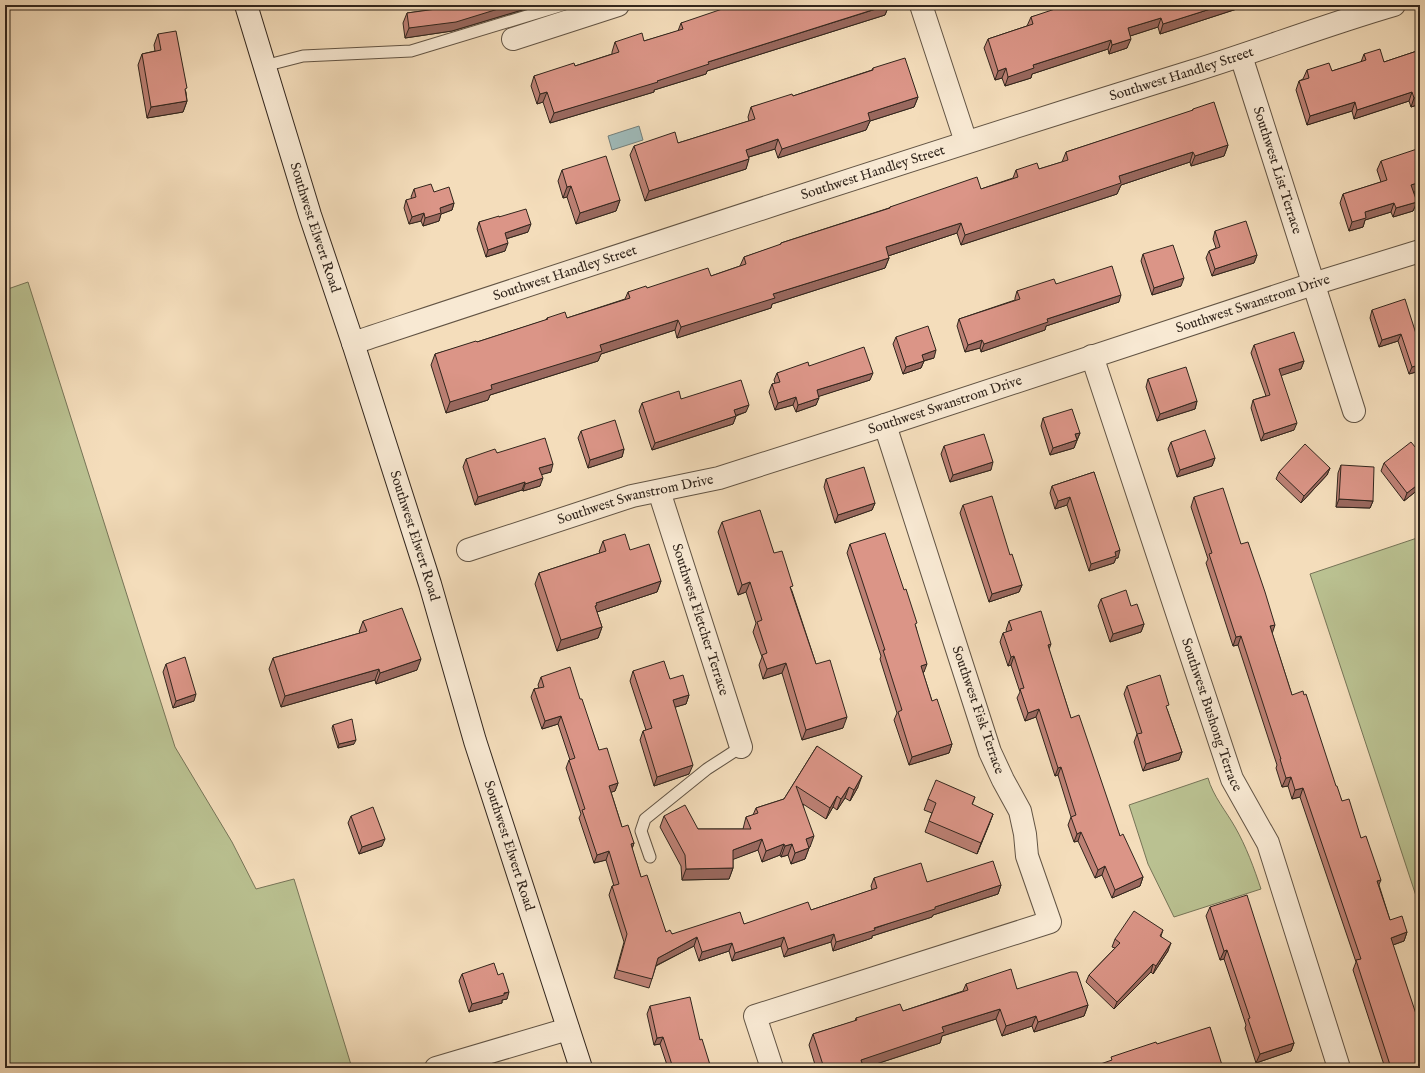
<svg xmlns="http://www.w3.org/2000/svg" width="1425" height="1073" viewBox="0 0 1425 1073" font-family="'IM FELL English',serif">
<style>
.green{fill:#bac191;stroke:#767457}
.water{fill:#9fbab9;stroke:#737f7b}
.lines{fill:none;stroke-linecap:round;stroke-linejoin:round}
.service-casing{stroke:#625444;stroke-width:13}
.minor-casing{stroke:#625444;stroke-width:24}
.tertiary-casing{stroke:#625444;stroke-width:24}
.secondary-casing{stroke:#32261d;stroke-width:24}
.service{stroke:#f8e9d3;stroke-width:11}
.minor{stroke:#f8e9d3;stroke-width:22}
.tertiary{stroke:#f8e9d3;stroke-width:22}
.secondary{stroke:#f8e9d3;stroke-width:22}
.wall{fill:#bc8074;stroke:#32261d}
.shaded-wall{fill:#99685e;stroke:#32261d}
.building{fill:#db9587;stroke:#32261d}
.labels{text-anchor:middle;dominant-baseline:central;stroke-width:3.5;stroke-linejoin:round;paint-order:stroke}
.street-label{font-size:14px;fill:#32261d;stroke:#f8e9d3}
</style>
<rect width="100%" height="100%" fill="#f4ddbb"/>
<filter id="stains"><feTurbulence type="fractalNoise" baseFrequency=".005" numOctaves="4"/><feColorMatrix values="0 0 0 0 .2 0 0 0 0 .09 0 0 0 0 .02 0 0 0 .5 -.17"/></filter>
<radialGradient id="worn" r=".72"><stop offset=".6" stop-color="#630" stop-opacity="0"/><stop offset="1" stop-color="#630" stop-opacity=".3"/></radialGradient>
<!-- green -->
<g class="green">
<polygon points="28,282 175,747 232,842 256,889 294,879 352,1068 5,1068 5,290"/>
<polygon points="1420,537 1420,908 1310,574"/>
<path d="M1208,778C1213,796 1226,811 1235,827C1246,846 1254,868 1261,889L1174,917L1148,864L1129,805Z"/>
</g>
<!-- water -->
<polygon class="water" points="639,126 643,140 612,150 608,136"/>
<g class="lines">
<defs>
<g id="service">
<polyline points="264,66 303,56 411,51 563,5"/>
<polyline points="650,857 641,831 645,819 707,769 741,747"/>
</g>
<g id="minor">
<polyline points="921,5 966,142"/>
<polyline points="513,39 618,5"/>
<path id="s1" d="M1241,56L1354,411"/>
<path id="s2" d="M353,343C632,251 910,159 1190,72C1258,51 1325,25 1394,5"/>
<path id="s3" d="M1092,356L1232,779L1268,843L1339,1068"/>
<path id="s4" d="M659,491L741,747"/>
<path id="s5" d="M468,550L632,496L719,478L885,425L1313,284L1420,251"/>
<polyline points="772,1068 755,1016 1050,922 1027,856 1025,834 1020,811 1003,780 990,752 885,425"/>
</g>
<polyline id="tertiary" points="436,1068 568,1029"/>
<g id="secondary">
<path id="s6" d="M246,5L310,215L353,343L430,584L475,741L581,1068"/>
</g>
</defs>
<!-- service casing -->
<use href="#service" class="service-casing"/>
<!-- minor casing -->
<use href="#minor" class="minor-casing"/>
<!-- tertiary casing -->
<use href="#tertiary" class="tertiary-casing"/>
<!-- secondary casing -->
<use href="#secondary" class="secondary-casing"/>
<!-- service -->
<use href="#service" class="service"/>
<!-- minor -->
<use href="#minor" class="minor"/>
<!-- tertiary -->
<use href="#tertiary" class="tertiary"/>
<!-- secondary -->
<use href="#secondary" class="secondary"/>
</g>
<!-- wall -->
<g class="wall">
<polygon points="443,5 532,5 532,7 452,31 405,38 403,23 407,13 444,8"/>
<polygon points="889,5 885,15 707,71 706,74 654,90 654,92 550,123 543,102 537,104 531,86 534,76 575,66 612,54 612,52 615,42 644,41 678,31 681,23"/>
<polygon points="1076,5 1249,5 1160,34 1158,27 1130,36 1127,48 1109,54 1108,49 1032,74 1031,78 1005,86 1002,78 995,80 984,48 988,39 1027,26 1031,17"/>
<polygon points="158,34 186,92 187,101 183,112 147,118 138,65 142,54 155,51 154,45"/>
<polygon points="1420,50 1420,104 1411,107 1409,101 1354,119 1352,111 1307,125 1296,90 1299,81 1303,79 1307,70 1332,71 1361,62 1364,54 1384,62"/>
<polygon points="873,68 918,97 914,107 870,121 866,130 778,158 775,149 749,157 746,169 645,201 630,155 634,146 678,143 749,121 748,117 751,107 793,96 872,70"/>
<polygon points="1193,109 1228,145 1224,156 1191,166 1190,162 1121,185 1117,194 961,245 957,233 888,256 889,258 885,268 772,304 771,308 677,338 675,330 601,354 598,361 490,395 488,400 446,413 431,365 435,354 477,342 546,320 547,318 567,318 625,299 628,292 711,276 740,266 744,257 780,245 781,243 889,208 890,207 981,189 1013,178 1016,170 1039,169 1062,162 1066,152 1192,111"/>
<polygon points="1381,161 1414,192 1417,202 1413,211 1393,217 1391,212 1365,220 1363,227 1349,231 1340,203 1343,194 1381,182 1377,170"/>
<polygon points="562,170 620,200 616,211 576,224 567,197 563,198 558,181"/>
<polygon points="414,189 434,192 454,203 452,210 441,214 439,221 423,226 421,221 409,224 404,208 406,200 412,199 411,197"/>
<polygon points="499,217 528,232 506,239 505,251 486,257 477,229 479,222"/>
<polygon points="1215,231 1257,255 1254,263 1212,276 1206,258 1209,251 1216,248 1213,239"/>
<polygon points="1143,254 1181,286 1152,295 1141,261"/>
<polygon points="1056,284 1119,302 1046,326 1045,330 981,352 980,348 965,352 957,326 959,319 1015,300 1015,298 1017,291"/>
<polygon points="1372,310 1418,340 1420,339 1420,385 1416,372 1409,374 1398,341 1379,347 1370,318"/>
<polygon points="896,337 934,358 924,361 921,368 903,374 893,344"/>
<polygon points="1254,345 1304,361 1301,369 1281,375 1294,430 1261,441 1251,408 1253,400 1266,396 1251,353"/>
<polygon points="809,366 870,380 819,396 816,405 796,412 793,405 775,410 769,392 772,384 775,383 774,380 777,373"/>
<polygon points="1148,379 1197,401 1195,409 1157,421 1146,387"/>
<polygon points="681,399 746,412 736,416 733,424 652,450 639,411 642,403"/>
<polygon points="1043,418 1080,433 1074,448 1050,455 1041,426"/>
<polygon points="581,431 624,449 622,457 588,468 578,438"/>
<polygon points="1171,442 1215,458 1212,466 1177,477 1168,449"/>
<polygon points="944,446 991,470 950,482 941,454"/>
<polygon points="497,453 551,472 541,474 540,486 523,491 522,490 475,505 463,467 466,459"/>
<polygon points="1420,453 1420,488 1404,501 1381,471 1384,463"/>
<polygon points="1341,465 1373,501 1370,508 1336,507 1338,473"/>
<polygon points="1330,468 1327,475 1301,503 1276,479 1279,472"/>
<polygon points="1094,472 1118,558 1116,558 1114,563 1089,571 1067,505 1055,509 1050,493 1052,486"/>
<polygon points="826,479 875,503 872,510 835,523 824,487"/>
<polygon points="1194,497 1241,544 1272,633 1292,695 1342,801 1361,838 1379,885 1390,920 1407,932 1404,941 1393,945 1420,1068 1385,1068 1353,970 1356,962 1300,797 1292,799 1288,786 1282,787 1276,768 1277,765 1238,645 1233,646 1206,563 1208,559 1191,507"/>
<polygon points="963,505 1010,555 1022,585 1019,592 989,602 960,513"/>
<polygon points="722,522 774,553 792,591 816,664 843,728 802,740 782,673 763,679 759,665 762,657 753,632 756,623 746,592 738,595 718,532"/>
<polygon points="603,541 630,550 661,581 657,592 597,612 602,627 598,638 557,651 535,584 539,573 600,553 599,552"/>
<polygon points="850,544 916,627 924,672 923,673 932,701 952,744 949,753 909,765 894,720 897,713 880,659 881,656 847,553"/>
<polygon points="1101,599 1131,606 1144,624 1141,632 1110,642 1098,606"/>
<polygon points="363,621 417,670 376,684 375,680 281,707 269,669 273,658 360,633 359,632"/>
<polygon points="1009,621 1049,650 1071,718 1120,836 1143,877 1140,886 1112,898 1102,875 1095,878 1078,841 1074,842 1068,825 1071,817 1058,775 1055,776 1036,717 1025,721 1017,698 1020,692 1011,665 1008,666 1000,642 1003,633 1007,632 1006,630"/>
<polygon points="166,664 194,701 173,708 163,672"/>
<polygon points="633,671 670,679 689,695 686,704 675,707 689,774 654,786 640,740 643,731 646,730 630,681"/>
<polygon points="541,677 580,699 599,750 618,783 615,791 611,792 622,827 634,843 632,849 641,877 666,932 672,934 744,924 811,910 872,890 871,886 874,878 927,882 1001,885 998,894 933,915 932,917 872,936 872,938 833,951 831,942 784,957 781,946 732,961 729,951 699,961 694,946 656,966 649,988 614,978 624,942 609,895 612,886 614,886 606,860 594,863 579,818 581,814 566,768 569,760 570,760 558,724 542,729 531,697 534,689 539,688 538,685"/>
<polygon points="1127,686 1167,709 1182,752 1179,760 1143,771 1134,742 1137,734 1124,694"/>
<polygon points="333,725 354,744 338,748 332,728"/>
<polygon points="817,746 858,787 850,801 845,798 837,810 833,807 826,819 803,804 810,847 809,848 805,859 791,864 788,855 781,857 780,855 762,862 758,850 733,859 733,868 729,879 682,880 681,866 660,827 664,816 698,829 743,829 746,817 753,815 756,808 784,799"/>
<polygon points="975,797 972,805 993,814 977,854 925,832 932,813 924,810 928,799"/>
<polygon points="351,816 382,846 359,854 348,823"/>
<polygon points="1210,907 1294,1043 1291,1051 1256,1063 1245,1028 1246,1025 1224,959 1220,960 1206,916"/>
<polygon points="1163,930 1161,936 1168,951 1153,974 1151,972 1114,1009 1086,982 1089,975 1115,948 1112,947 1115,939"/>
<polygon points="462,974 498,975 507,999 502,1000 502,1003 469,1012 459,981"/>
<polygon points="966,984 1017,989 1088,1005 1084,1016 1034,1032 1032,1026 1002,1036 996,1019 942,1036 940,1043 864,1068 816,1068 809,1045 813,1034 855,1021 856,1018 903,1011 963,991"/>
<polygon points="650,1006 700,1040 711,1068 668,1068 660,1044 654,1045 647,1014"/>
</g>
<!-- shaded-wall -->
<g class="shaded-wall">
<polygon points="511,5 532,5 532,7 452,31 405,38 409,28"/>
<polygon points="889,5 885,15 707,71 706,74 654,90 654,92 550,123 554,113 657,81 708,62"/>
<polygon points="1223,5 1249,5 1160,34 1163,24"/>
<polygon points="1161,18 1158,27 1124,38 1128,28"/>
<polygon points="1131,39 1127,48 1109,54 1112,45"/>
<polygon points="1111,40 1108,49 1032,74 1031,78 1005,86 1008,77 1033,65"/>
<polygon points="1006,68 1002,78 995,80 998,71"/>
<polygon points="547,92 543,102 537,104 540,94"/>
<polygon points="1412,92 1409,101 1354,119 1357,110"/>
<polygon points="1420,96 1420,104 1411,107 1414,98"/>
<polygon points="918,97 914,107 870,121 866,130 778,158 782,149 868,113"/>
<polygon points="187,101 183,112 147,118 151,107"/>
<polygon points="1355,102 1352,111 1307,125 1310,116"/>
<polygon points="778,139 775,149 742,159 746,150"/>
<polygon points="1228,145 1224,156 1191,166 1195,156"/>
<polygon points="1193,152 1190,162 1121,185 1117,194 961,245 965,235 1119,176"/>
<polygon points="749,159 746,169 645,201 649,191"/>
<polygon points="1420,182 1420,190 1408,194 1411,185"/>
<polygon points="571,186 567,197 563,198 567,187"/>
<polygon points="620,200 616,211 576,224 580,213"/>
<polygon points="1417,202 1413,211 1393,217 1396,208"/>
<polygon points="454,203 452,210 441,214 439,221 423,226 425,218 440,208"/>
<polygon points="1394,203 1391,212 1365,220 1363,227 1349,231 1352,222 1365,212"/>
<polygon points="424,213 421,221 409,224 412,217"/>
<polygon points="961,223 957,233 882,258 886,247"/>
<polygon points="531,224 528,232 502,240 505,233"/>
<polygon points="508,243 505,251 486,257 488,250"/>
<polygon points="1257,255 1254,263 1212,276 1215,269"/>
<polygon points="889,258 885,268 772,304 771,308 677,338 681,327 773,294"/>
<polygon points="1184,278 1181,286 1152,295 1154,288"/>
<polygon points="1121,295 1119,302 1046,326 1045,330 981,352 984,344 1047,319"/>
<polygon points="678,320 675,330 601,354 598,361 490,395 488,400 446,413 450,402 491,385 600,345"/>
<polygon points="1401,334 1398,341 1379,347 1382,340"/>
<polygon points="982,340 980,348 965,352 968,345"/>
<polygon points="936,350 934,358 919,362 922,355"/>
<polygon points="924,361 921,368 903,374 906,367"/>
<polygon points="1304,361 1301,369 1277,377 1279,369"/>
<polygon points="1419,365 1416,372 1409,374 1412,367"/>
<polygon points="873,373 870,380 814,398 817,390"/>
<polygon points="796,397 793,405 775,410 778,403"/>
<polygon points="819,398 816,405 796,412 798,405"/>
<polygon points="1197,401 1195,409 1157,421 1160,414"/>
<polygon points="749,405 746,412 731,417 734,410"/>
<polygon points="736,416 733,424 652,450 655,443"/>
<polygon points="1297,423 1294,430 1261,441 1264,434"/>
<polygon points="1080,433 1077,440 1075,434"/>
<polygon points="1077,440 1074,448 1050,455 1053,448"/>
<polygon points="624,449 622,457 588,468 590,460"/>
<polygon points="1215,458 1212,466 1177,477 1180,470"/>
<polygon points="993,462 991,470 950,482 953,475"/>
<polygon points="553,464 551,472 537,476 539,468"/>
<polygon points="1330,468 1327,475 1301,503 1304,496"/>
<polygon points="543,478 540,486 523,491 525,484"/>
<polygon points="525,482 522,490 475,505 478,497"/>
<polygon points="1420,483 1420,488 1404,501 1407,493"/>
<polygon points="1070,497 1067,505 1055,509 1058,501"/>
<polygon points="1339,499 1373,501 1370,508 1336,507"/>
<polygon points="875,503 872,510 835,523 838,515"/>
<polygon points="1120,550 1118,558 1116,558 1114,563 1089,571 1091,564 1115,552"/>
<polygon points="661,581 657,592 594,613 596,603"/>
<polygon points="750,582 746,592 738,595 742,585"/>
<polygon points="1022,585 1019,592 989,602 992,594"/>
<polygon points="1144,624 1141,632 1110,642 1113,634"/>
<polygon points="1275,625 1272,634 1270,626"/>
<polygon points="602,627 598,638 557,651 561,640"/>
<polygon points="1241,636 1238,645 1233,646 1236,637"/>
<polygon points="1051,644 1048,652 1048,645"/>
<polygon points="1014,656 1011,665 1008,666 1011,657"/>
<polygon points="421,659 417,670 376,684 380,673"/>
<polygon points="786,663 782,673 763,679 767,669"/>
<polygon points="927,664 924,672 918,674 921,666"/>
<polygon points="379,669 375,680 281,707 285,696"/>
<polygon points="196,694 194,701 173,708 176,701"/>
<polygon points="689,695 686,704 669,709 673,700"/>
<polygon points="1039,709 1036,717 1025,721 1028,713"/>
<polygon points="561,716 558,724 542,729 545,721"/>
<polygon points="847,717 843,728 802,740 806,730"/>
<polygon points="356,740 354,744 338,748 339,744"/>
<polygon points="952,744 949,753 909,765 912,757"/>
<polygon points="1182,752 1179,760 1143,771 1146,764"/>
<polygon points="693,765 689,774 654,786 657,777"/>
<polygon points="1061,767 1058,775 1055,776 1058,768"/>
<polygon points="862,776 858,787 850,801 854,790"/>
<polygon points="1291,777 1288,786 1282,787 1286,778"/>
<polygon points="618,783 615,791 606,794 609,786"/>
<polygon points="849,787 845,798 837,810 841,799"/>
<polygon points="1303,788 1300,797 1292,799 1295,790"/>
<polygon points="837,796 833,807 826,819 830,808"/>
<polygon points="993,814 989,825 977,854 981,843"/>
<polygon points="1081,832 1078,841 1074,842 1077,834"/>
<polygon points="814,836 810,847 802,850 806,839"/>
<polygon points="385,839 382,846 359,854 362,847"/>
<polygon points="762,839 758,850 729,861 733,850"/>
<polygon points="634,843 631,851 631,844"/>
<polygon points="784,844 780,855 762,862 766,851"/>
<polygon points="792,844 788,855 781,857 785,846"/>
<polygon points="809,848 805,859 791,864 795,853"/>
<polygon points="609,851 606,860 594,863 597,855"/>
<polygon points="1105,866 1102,875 1095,878 1098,870"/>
<polygon points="733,868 729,879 682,880 686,869"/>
<polygon points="1143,877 1140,886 1112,898 1115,890"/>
<polygon points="1381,880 1377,889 1377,881"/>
<polygon points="1001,885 998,894 933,915 932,917 872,936 872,938 833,951 836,942 935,907"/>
<polygon points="1407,932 1404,941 1387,947 1391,938"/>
<polygon points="834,934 831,942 784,957 788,949"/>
<polygon points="697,937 694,946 655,966 658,958"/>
<polygon points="784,937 781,946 732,961 735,953"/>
<polygon points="732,943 729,951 699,961 702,952"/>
<polygon points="1171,943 1168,951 1153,974 1156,966"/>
<polygon points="1227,950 1224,959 1220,960 1224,951"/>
<polygon points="1153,964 1151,972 1114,1009 1117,1002"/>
<polygon points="509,992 507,999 502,1000 502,1003 469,1012 472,1004"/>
<polygon points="1088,1005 1084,1016 1034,1032 1038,1022"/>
<polygon points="1000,1009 996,1019 942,1036 940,1043 864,1068 861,1060 942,1027"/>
<polygon points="1036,1016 1032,1026 1002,1036 1006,1026"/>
<polygon points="663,1037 660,1044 654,1045 657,1038"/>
<polygon points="1294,1043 1291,1051 1256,1063 1260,1054"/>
<polygon points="1222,1065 1221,1068 1211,1068"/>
</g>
<!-- building -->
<g class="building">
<polygon points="450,5 511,5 456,22 409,28 407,13 451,7"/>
<polygon points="734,5 888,5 708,62 709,64 657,81 658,82 554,113 547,92 540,94 534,76 574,63 575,66 619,52 615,42 642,33 644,41 683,29 681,23"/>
<polygon points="1067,5 1071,5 1072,7 1076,5 1223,5 1163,24 1161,18 1128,28 1131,39 1112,45 1111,40 1033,65 1034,68 1008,77 1006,68 998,71 988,39 1033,24 1031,17"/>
<polygon points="176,31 187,88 185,89 187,101 151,107 142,54 161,50 158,34"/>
<polygon points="1380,49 1384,62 1420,50 1420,96 1414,98 1412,92 1357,110 1355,102 1310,116 1299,81 1309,78 1307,70 1329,63 1332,71 1366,60 1364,54"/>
<polygon points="905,58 918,97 868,113 870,120 782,149 778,139 746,150 749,159 649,191 634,146 675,132 678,143 755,119 751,107 792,94 793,96 873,70 873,68"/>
<polygon points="1214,102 1228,145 1195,156 1193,152 1119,176 1121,183 965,235 961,223 886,247 889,258 773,294 775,298 681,327 678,320 600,345 602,351 491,385 492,389 450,402 435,354 476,341 477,342 548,319 547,318 565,312 567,318 630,298 628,292 646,286 647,288 708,268 711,276 746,264 744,257 781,244 781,243 890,208 890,207 977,177 981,189 1018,177 1016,170 1037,163 1039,169 1068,160 1066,152 1193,110 1193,109"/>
<polygon points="1420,148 1420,182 1411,185 1417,202 1396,208 1394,203 1365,212 1366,218 1352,222 1343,194 1387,180 1381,161"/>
<polygon points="606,156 620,200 580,213 571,186 567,187 562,170"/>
<polygon points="431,184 434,192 449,187 454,203 440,208 441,213 425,218 424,213 412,217 406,200 416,197 414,189"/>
<polygon points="526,209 531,224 505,233 508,243 488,250 479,222 499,216 499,217"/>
<polygon points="1246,221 1257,255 1215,269 1209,251 1220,247 1215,231"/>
<polygon points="1173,245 1184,278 1154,288 1143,254"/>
<polygon points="1112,266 1121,295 1047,319 1048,322 984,344 982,340 968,345 959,319 1020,299 1017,291 1054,279 1056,284"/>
<polygon points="1405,299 1418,340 1420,339 1420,369 1419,365 1412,367 1401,334 1382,340 1372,310"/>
<polygon points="928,326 936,350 922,355 924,361 906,367 896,337"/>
<polygon points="1294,332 1304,361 1279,369 1297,423 1264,434 1253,400 1270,395 1254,345"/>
<polygon points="864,347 873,373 817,390 819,398 798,405 796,397 778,403 772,384 780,382 777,373 808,362 809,366"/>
<polygon points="1186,367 1197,401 1160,414 1148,379"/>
<polygon points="741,380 749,405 734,410 736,416 655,443 642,403 679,391 681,399"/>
<polygon points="1072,409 1080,433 1075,434 1077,440 1053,448 1043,418"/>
<polygon points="615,420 624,449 590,460 581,431"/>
<polygon points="1205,430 1215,458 1180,470 1171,442"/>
<polygon points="984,434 993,462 953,475 944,446"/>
<polygon points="545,438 553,464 539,468 543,478 525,484 525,482 478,497 466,459 495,449 497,453"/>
<polygon points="1411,442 1420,453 1420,483 1407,493 1384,463"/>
<polygon points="1305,444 1330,468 1304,496 1279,472"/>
<polygon points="1341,465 1374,467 1373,501 1339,499"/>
<polygon points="864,467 875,503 838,515 826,479"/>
<polygon points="1094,472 1120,550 1115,552 1116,556 1091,564 1070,497 1058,501 1052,486"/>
<polygon points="1223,488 1241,544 1248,542 1265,592 1275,625 1270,626 1292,695 1303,691 1304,695 1306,694 1336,786 1337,786 1342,801 1349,799 1361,838 1366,836 1381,880 1377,881 1390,920 1402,916 1407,932 1391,938 1417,1017 1420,1016 1420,1068 1391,1068 1356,960 1361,959 1303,788 1295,790 1291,777 1286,778 1280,759 1281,759 1241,636 1236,637 1209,554 1212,553 1194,497"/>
<polygon points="992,496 1010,555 1012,554 1022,585 992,594 963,505"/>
<polygon points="760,510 774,553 782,551 793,586 790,587 816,664 830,660 847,717 806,730 786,663 767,669 762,655 767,653 757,622 762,620 750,582 742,585 722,522"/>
<polygon points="885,533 904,590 906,589 917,623 915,624 927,664 921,666 932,701 937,699 952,744 912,757 898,712 902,710 883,650 885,650 850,544"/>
<polygon points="625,534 630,550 649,544 661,581 596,603 597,605 595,606 602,627 561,640 539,573 606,551 603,541"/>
<polygon points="1126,590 1131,606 1137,604 1144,624 1113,634 1101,599"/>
<polygon points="402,608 421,659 380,673 379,669 285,696 273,658 367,631 363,621"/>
<polygon points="1041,611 1051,644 1048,645 1071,718 1079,715 1120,836 1123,834 1143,877 1115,890 1105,866 1098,870 1081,832 1077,834 1071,817 1076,815 1061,767 1058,768 1039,709 1028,713 1020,689 1024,688 1014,656 1011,657 1003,633 1012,630 1009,621"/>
<polygon points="185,657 196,694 176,701 166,664"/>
<polygon points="664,661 670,679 683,675 689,695 673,700 693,765 657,777 643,731 652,728 633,671"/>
<polygon points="570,667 580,699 582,699 599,750 607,748 618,783 609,786 622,827 628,825 634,843 631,844 641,877 647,875 666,932 670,930 672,934 740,912 744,924 808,902 811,910 877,888 874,878 921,863 927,882 993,861 1001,885 935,907 935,909 874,928 875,930 836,942 834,934 788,949 784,937 735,953 732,943 702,952 697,937 658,958 652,979 617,970 627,934 612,886 619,884 609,851 597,855 582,810 585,809 569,760 575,758 561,716 545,721 534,689 544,687 541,677"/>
<polygon points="1160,675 1169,705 1166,706 1182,752 1146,764 1137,734 1142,733 1127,686"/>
<polygon points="352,719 356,740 339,744 333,725"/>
<polygon points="817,746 862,776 854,790 849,787 841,799 837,796 830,808 796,786 814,836 806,839 809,848 795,853 792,844 785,846 784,844 766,851 762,839 733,850 733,868 686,869 685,855 664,816 685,805 698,829 751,829 746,817 758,813 756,808 784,799"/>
<polygon points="936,780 975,797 972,804 993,814 981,843 929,821 936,803 928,799"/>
<polygon points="373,807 385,839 362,847 351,816"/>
<polygon points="1247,895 1294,1043 1260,1054 1248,1019 1250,1018 1227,950 1224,951 1210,907"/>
<polygon points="1134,911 1163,930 1160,936 1171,943 1156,966 1153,964 1117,1002 1089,975 1120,943 1115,939"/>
<polygon points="494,963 498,975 503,973 509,992 504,993 504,995 472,1004 462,974"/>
<polygon points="1011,969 1017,989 1071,972 1077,972 1088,1005 1038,1022 1036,1016 1006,1026 1000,1009 942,1027 944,1032 861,1060 863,1068 824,1068 813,1034 857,1020 856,1018 900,1004 903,1011 968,990 966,984"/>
<polygon points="690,997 700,1040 702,1039 711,1068 673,1068 663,1037 657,1038 650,1006"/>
<polygon points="1210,1027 1222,1065 1211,1068 1089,1068 1112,1060 1111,1057 1156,1042 1157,1044"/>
</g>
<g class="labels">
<!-- street labels -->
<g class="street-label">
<text stroke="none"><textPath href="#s2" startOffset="871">Southwest Handley Street</textPath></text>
<text stroke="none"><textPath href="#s1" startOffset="120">Southwest List Terrace</textPath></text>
<text stroke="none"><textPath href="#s2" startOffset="547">Southwest Handley Street</textPath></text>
<text stroke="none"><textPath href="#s6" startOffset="233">Southwest Elwert Road</textPath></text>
<text stroke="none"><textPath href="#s2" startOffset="223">Southwest Handley Street</textPath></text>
<text stroke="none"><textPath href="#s5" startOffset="823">Southwest Swanstrom Drive</textPath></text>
<text stroke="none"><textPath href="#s5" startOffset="499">Southwest Swanstrom Drive</textPath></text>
<text stroke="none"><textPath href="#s5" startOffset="175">Southwest Swanstrom Drive</textPath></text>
<text stroke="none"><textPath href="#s6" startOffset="557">Southwest Elwert Road</textPath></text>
<text stroke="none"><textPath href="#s4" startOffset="135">Southwest Fletcher Terrace</textPath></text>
<text transform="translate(978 710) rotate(71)">Southwest Fisk Terrace</text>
<text stroke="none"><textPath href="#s3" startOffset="378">Southwest Bushong Terrace</textPath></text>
<text stroke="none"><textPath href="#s6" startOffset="881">Southwest Elwert Road</textPath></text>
</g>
</g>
<!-- margin -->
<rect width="1425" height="1073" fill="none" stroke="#f4ddbb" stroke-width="20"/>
<rect x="6" y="6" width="1413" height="1061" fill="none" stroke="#32261d" stroke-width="2"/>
<rect x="10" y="10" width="1405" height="1053" fill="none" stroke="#32261d"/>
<rect width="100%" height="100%" filter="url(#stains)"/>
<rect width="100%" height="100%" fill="url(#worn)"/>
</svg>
